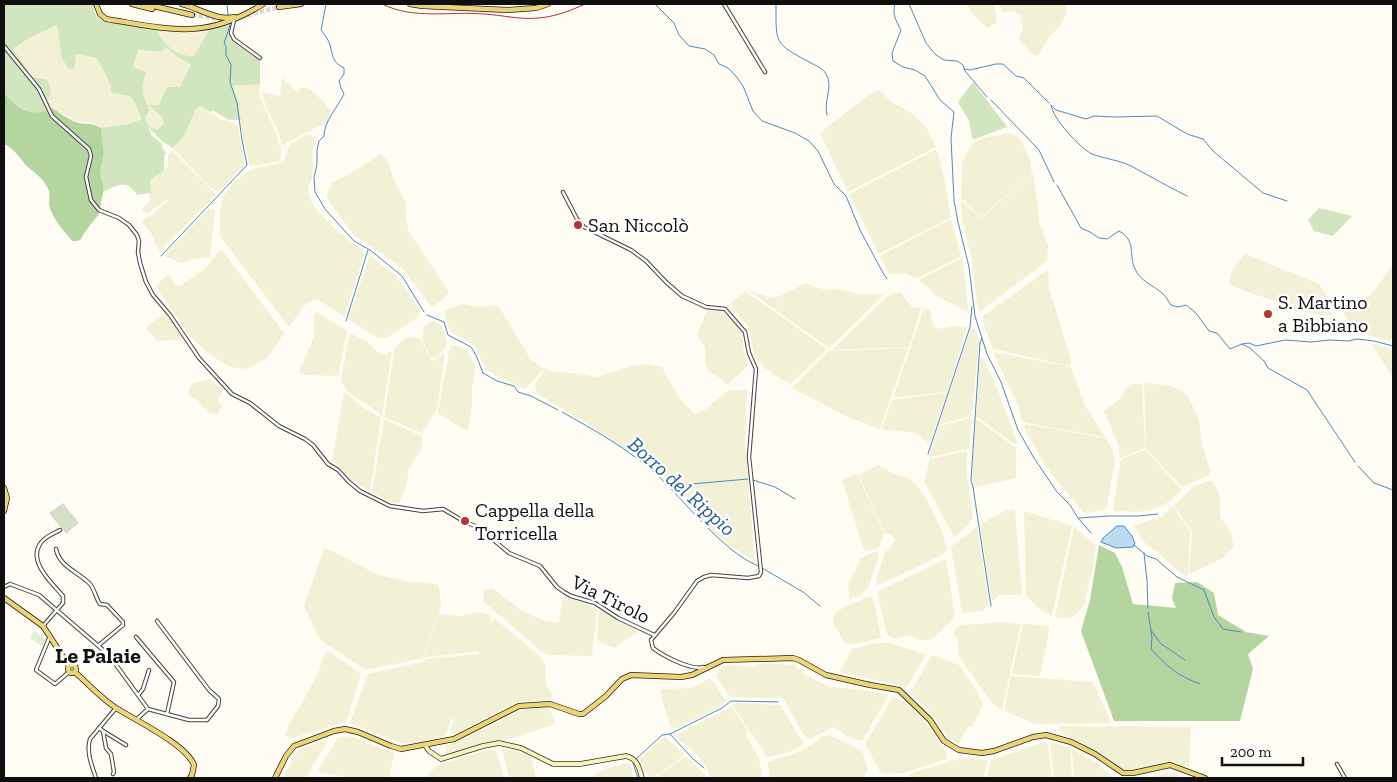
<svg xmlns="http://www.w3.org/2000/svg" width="1397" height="782" viewBox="0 0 1397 782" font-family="'Zilla Slab',serif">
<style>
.farmland{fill:#f2f1d5}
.green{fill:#d1e6bf;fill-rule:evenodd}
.forest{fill:#b5d5a0}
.cemetery{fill:#d5dfc5}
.pitch{fill:#e2eed0}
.water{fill:#bcdaf1;stroke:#4a8bc1}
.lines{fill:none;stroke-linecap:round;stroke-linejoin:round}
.stream{stroke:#4a8bc1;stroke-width:1}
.primary-tunnel{stroke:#dad8d1;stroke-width:4.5;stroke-dasharray:4.5 2;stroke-linecap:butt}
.minor-casing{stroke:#424242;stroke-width:4.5}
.secondary-casing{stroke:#313131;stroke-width:5.5}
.primary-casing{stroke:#202020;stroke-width:6}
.minor{stroke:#fff;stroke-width:2.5}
.secondary{stroke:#f7f4b5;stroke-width:4}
.primary{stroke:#ebd576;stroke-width:4.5}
.rail{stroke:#b33534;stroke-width:1}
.poi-dot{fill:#b33534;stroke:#fff;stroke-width:2}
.labels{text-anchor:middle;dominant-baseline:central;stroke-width:5;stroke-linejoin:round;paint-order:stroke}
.poi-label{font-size:20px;fill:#0f0f0f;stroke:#fff;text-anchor:start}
.street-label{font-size:20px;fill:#0f0f0f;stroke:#fff}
.water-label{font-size:21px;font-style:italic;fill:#245e96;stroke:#fff}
.quarter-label{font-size:22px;font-weight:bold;fill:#0f0f0f;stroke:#fff}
</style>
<rect width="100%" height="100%" fill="#fefcf3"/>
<!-- farmland -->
<g class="farmland">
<polygon points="967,4 993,4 996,14 996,23 988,28 973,15"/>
<polygon points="999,4 1065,4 1067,11 1060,26 1049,37 1040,53 1035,56 1020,41 1019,38 1023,28 1020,15 1015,11 1003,12"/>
<polygon points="57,25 60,46 76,54 97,58 111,86 111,93 129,96 134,101 143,119 129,124 101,128 92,122 74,121 45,103 30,77 21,66 13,49 31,37"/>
<polygon points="157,30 181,33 209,32 194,56 187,57 181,55 168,46 160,36"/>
<polygon points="164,47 179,58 191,63 180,87 159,105 150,105 163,118 164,124 157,130 148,126 145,117 150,110 142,94 142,87 146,72 133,67 137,50 161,52"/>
<polygon points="282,77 296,91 298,92 301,87 309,89 322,100 331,111 331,114 325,123 282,145 279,133 267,109 262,92 280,96"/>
<polygon points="260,84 259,93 263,105 275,130 279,145 281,145 281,161 250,166 243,139 237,97 232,86"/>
<polygon points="878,90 892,102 911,113 923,124 928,130 936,147 848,192 820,133 869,95"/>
<polygon points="201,106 220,119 234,123 238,126 245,165 218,192 210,187 173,148 184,136 196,109"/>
<polygon points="1009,133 1017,136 1022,142 1030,160 1032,173 981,217 961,199 962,162 973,143 984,138"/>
<polygon points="307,135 316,137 312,154 313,164 312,177 308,189 309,197 316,209 337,231 365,252 344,317 319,300 313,299 304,306 289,327 220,236 220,211 223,196 234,182 252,169 283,163 290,144"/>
<polygon points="171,150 216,194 160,251 154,243 153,236 142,222 148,216 150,217 154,213 167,202 169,198 148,213 144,212 142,209 150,201 150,180 168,167 168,154"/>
<polygon points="935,150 938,153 945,182 951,218 879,254 849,194"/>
<polygon points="381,154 387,159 393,178 406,203 406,218 409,232 449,292 446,297 432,307 403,269 392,260 354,235 328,200 326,196 333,182 348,175"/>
<polygon points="1033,173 1040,225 1048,246 1047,261 980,311 977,304 972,260 962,218 961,204 962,202 981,218"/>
<polygon points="209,209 215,210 210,257 195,259 181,263 165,256 168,251"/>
<polygon points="951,219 961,257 917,278 904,273 889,274 880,256"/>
<polygon points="221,249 284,333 268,357 261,362 248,368 239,369 227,365 212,356 191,338 156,287 162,279 168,275 176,285 180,286 206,268"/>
<polygon points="1245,254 1319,284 1329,299 1332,313 1330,316 1309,313 1234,287 1230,284 1230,276 1235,265"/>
<polygon points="370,256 395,275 420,310 420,313 415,319 388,337 382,338 376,337 348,319"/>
<polygon points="962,258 968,305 968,312 935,295 928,287 918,280"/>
<polygon points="1393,265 1393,338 1389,341 1361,333 1356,329 1344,315 1340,302 1350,297 1361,298 1370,296"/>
<polygon points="1048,270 1049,288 1070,357 1071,366 993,349 984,325 983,316"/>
<polygon points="806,283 815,287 826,290 839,289 858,294 884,295 829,348 749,291 773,298 780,296"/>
<polygon points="745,291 827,349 791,383 782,380 766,369 755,358 748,326 732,309 730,304"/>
<polygon points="900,292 912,307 921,308 909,347 834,350 833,349 890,294"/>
<polygon points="463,304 480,307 498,305 531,360 542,368 554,372 575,373 597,377 633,366 648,364 662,367 679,398 694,414 706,409 728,390 747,390 745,439 755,561 728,545 706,526 697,513 668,483 633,455 601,432 536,393 535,384 544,372 542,371 525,389 486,370 475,346 450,331 444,311"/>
<polygon points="924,308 930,310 933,326 938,329 953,326 967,327 947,392 893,398"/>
<polygon points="166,311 185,339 157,341 146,328"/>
<polygon points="707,311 716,311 724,313 742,332 744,352 749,365 728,384 708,370 705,363 705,348 697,335"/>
<polygon points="316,312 347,331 338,376 302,375 299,372 314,337 314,316"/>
<polygon points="434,321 442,326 447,342 446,347 439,355 434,359 429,354 422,339 424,327 430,322"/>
<polygon points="971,328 976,331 979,341 972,416 939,424"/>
<polygon points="350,333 366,341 379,353 384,355 392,351 382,415 348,392 342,383 341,379"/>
<polygon points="411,337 418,338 421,341 432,361 436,360 443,353 445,354 437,409 422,433 384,417 395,347 405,339"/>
<polygon points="1371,343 1393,350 1393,378 1389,372"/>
<polygon points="450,346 458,346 467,351 476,365 472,387 472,405 468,430 465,430 438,413"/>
<polygon points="908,348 880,429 848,417 792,388 829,351"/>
<polygon points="993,352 1071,367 1085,406 1105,437 1027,423 1022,420 1018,405"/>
<polygon points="980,358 983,358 997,388 1017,442 1016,445 976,416"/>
<polygon points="210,379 223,390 218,401 222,405 218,415 208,412 195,398 188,395 191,384"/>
<polygon points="1135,383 1142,384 1145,448 1120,458 1119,447 1104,411 1120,399 1129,385"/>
<polygon points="1144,383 1171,386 1184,392 1189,398 1199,420 1202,444 1211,474 1182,487 1146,449"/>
<polygon points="344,392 364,408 381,418 370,491 351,480 341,468 332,461"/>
<polygon points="947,393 929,445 920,436 914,433 882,429 892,400"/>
<polygon points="972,418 969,449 929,457 939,426"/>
<polygon points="384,419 423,437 421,450 409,468 407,483 399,504 388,501 372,492"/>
<polygon points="976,419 1016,448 1016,478 975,487 972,472"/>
<polygon points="1024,424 1106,438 1112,449 1115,461 1106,509 1086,513 1083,512 1048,469 1026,432"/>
<polygon points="1145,450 1182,490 1169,502 1153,509 1138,512 1114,511 1113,509 1121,459"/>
<polygon points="967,451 967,476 973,517 968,525 954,537 924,482 930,459"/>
<polygon points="878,465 894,474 908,478 917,485 926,498 942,531 947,550 940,556 876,586 876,581 885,552 890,548 895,540 893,537 889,533 885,533 859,475"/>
<polygon points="857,474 884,533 879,547 870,551 865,550 862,544 842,480"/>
<polygon points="1209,481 1212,481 1217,489 1220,498 1220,517 1231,532 1234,547 1221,559 1195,571 1191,574 1189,573 1192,531 1174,506 1194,486"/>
<polygon points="1172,507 1174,508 1190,531 1188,576 1186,576 1179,572 1159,553 1146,544 1134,527 1136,525 1163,516"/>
<polygon points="1015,509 1022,595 999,595 996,597 992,602 980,524 1005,511"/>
<polygon points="1024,511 1072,526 1052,616 1043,611 1026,597"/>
<polygon points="977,527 989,604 983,611 962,613 951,547"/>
<polygon points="1074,527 1096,545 1093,566 1084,605 1073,617 1067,618 1055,617"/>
<polygon points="324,549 334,552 376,574 409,582 437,584 439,587 441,606 423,658 366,670 320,640 304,606"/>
<polygon points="876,551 879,553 878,559 868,588 859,597 850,598 848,585 861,558"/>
<polygon points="946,559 955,617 933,638 925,641 908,635 896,639 887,635 877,592"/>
<polygon points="492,588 522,611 545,621 557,623 559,620 563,596 597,608 592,656 549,655 541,651 483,601 484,590"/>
<polygon points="870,596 873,598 881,638 859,643 848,644 844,642 834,624 833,616 837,611"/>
<polygon points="599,609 617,620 639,632 623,641 614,648 597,640"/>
<polygon points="480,612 489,615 491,617 490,624 495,619 540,656 545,664 546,685 552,693 551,700 517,702 452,735 450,731 455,717 451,720 446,734 443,737 413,743 401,743 350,723 368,674 423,662 426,659 479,654 479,651 424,657 439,614 459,616"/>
<polygon points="1004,622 1021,624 1002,710 993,704 962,661 958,653 958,642 954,633 955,629 961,625"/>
<polygon points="1023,623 1050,627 1040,676 1012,674"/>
<polygon points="877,643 889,643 926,654 907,687 840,672 852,649"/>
<polygon points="328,651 361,674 346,722 289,739 285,735 291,720 301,705 319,671 325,653"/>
<polygon points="932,655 959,665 974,687 983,704 972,727 968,726 959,744 948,737 929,711 910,693"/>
<polygon points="763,663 794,665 806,675 829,687 848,688 886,694 888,696 862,741 848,737 834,727 809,739 804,735 783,698 730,697 716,676 722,667 728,665 753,667"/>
<polygon points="1011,676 1093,682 1111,722 1107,723 1036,724 1004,711"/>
<polygon points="709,679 711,679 726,701 718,708 698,718 677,728 671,728 660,691 661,689 691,688"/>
<polygon points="893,697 904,702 925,722 947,753 947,759 903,773 886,774 881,773 866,746 866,742"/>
<polygon points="737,703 780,705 804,744 790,752 766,757 761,747 732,705"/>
<polygon points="540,707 550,709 555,724 512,738 491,742 453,753 447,754 445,746 470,736 513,713 526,709"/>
<polygon points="731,707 748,731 745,733 759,759 763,778 711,778 705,764 696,754 676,737 676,735"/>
<polygon points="1058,726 1191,727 1189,767 1165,765 1123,773 1120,769 1105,756 1066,736 1059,729"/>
<polygon points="829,735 862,751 868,769 864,778 769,778 768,762 794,754 808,747 824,736"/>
<polygon points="350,736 394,753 389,778 352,778 317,772 338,738"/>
<polygon points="665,737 685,755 653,778 650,778 639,759"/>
<polygon points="328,740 306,778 282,778 299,749"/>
<polygon points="1044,742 1048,744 1052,778 987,778 991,760"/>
<polygon points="1050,742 1070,748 1072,778 1054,778"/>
<polygon points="502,749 517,751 531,757 536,778 509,778"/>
<polygon points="1072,749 1098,764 1113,778 1074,778"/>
<polygon points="487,750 493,750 497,753 504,778 426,778 436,766"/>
<polygon points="686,756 708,778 655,778"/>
<polygon points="962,758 988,760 983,778 908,778 911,774 917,771"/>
<polygon points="626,763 631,764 633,778 592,778 601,771"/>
<polygon points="1171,773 1175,774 1182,778 1147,778"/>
</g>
<!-- green -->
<g class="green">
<path d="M7,4H93C93,13 97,18 105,22L157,30C163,45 178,57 194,56L208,32L207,28L225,24L230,25V38L260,58V84L232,86L237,97L241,120H229L212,110L211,112L201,106L196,109L184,136L173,148L163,142L148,127L152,136L163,145L162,148L166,152L164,156V170L150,180L151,195L149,193L137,195C126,178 118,185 103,192V184L100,174L104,152L101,128L129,124L142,119L134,101L129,96L111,93V86L97,58L76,54L74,69L68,68L62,58L57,25L31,37L13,49L24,65L22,66L30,77L48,80L51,95L45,103L52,108C31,118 18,110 4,93V5ZM165,47L179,58L191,64L180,87H167L159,105H149L163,118L164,124L157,130L148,126L145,117L150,110C141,93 141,90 146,72L133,67L138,50L162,52Z"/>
<polygon points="973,82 1007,127 975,139 972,138 969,121 958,102"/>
<polygon points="1319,208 1352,216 1333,236 1314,231 1308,220"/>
</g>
<!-- forest -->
<g class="forest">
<path d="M4,93C18,110 31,118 52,108C59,112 66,118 73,121C84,126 89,121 101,128L104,152L100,174L103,184V192L99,214L84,233L81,239L77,241H72C64,231 51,217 49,204C49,200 50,196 49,192C46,180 37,175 29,168C20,160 16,149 4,144Z"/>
<polygon points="1099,545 1115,553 1122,567 1133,604 1176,608 1172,598 1175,583 1197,582 1214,593 1218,615 1246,632 1269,636 1248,654 1253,669 1240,721 1114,721 1081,631 1090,600"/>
</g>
<!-- cemetery -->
<polygon class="cemetery" points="63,503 79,523 66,534 49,513"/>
<!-- pitch -->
<polygon class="pitch" points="34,631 46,640 42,646 30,638"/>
<!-- water -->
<polygon class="water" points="1117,526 1124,526 1132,536 1135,543 1133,547 1116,548 1101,542 1103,538"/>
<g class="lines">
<!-- stream -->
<g class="stream">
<polyline points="227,4 228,15"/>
<path d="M326,4L321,30C325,35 328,39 330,45C333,56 332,62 344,68V74L339,81L341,88L344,94C338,107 324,121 324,136L319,141L317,150V165L314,177L315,192L325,209L354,241L370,250L402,276L424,312"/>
<polyline points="655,4 674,23 679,35 689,46 705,49 714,55 719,64 728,68 735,75 743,86 753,111 762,121 795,133 809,141 818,151 834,184 846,196 860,230 882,271 887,279"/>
<path d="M776,4C776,45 774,43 811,63C816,66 823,68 826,74C834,87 823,100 827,115"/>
<path d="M895,4C892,14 896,21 901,30L892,53L893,61L903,67L915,70L925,76L940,100L954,112L951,138L954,200L958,222L969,267L975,316L987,354L1001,382L1018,430L1034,458L1057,492L1070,505L1078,518L1091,533"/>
<polyline points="909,4 926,43 936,55 944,60 957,61 963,65 965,71 987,97"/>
<polyline points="964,69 970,70 996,64 1003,64 1016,76 1024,78 1049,103"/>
<polyline points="991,100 1039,150 1054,182"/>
<polyline points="1051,105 1056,110 1086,119 1094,116 1115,117 1157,116 1187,134 1203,139 1213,151 1263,193 1287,201"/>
<path d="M1051,105C1052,118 1080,148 1092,154C1105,159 1120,160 1133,167C1151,177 1169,187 1187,196"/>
<path d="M1057,185L1081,228L1090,232L1099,238L1107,239L1119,231C1137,241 1128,254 1135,269C1140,281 1153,285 1162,293C1166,296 1168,301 1171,305L1178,307L1186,305L1196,313L1209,331L1217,333L1230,349L1242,344L1250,348L1264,361L1268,368L1307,390L1355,462"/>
<polyline points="161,256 247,165 242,140 237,103 230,82 231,65 226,55 226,46 224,43 230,25 229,22"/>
<polyline points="427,315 444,322 448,335 471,347 476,355 483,373 497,381 514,386 518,392 531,396 558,410"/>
<polyline points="346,321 368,250"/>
<polyline points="982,338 980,343 971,480 973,487 991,606"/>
<polyline points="1242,344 1249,343 1256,346 1285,340 1311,342 1329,340 1348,341 1357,339 1374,341 1393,346"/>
<path d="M562,412C596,431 627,448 657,475C687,503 721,550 758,566"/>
<polyline points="928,454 970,327 972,307"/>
<polyline points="1358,466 1374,483 1393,490"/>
<polyline points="753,480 775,487 795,499"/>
<polyline points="669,486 748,479"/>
<polyline points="1079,518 1109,516 1138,516 1158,514"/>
<polyline points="1134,545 1147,556 1156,559 1177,577 1204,590 1214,617 1223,629 1241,632"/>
<polyline points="1144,553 1147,581 1148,608"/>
<polyline points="762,568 803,592 820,606"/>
<path d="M1148,612L1152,637L1151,649C1166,666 1178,676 1200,684"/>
<polyline points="1151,630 1160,643 1185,660"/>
<polyline points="670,734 693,759 704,768"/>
<polyline points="638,778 633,763 635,760 662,735 670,734 722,708 731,701 778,702"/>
</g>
<!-- primary-tunnel -->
<g class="primary-tunnel">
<polyline points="192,15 221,19"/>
<polyline points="241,17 279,7"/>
</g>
<defs>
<g id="minor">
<polyline points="724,4 765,72"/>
<polyline points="234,20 231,33 234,39 260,58"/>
<polyline points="4,46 39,89 52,116 89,149 91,156 86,177 91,200 99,210 119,218 129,225 137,235 139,241 138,252 140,263 146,282 153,295 170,315 199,358 232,394 250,403 279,426 305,439 313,445 328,464 338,470 349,482 360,491 390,506 423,511 443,509 465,522 478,527 509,553 540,566 557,587 564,592 571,596 595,603 618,618 654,635"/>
<path d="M563,192L577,219L584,227L631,250L646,261L666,282L682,296L706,307L725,309L745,332L749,353L756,369L749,457L761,572L759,576L748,578L711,575L704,577L697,581L674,613L651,640L653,648C663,656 692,671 704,667L706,668"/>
<path d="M56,549C59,566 78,572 89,583C95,589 95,597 100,604L107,605L123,622V625L99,645"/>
<polyline points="4,587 10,584 39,595 109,655 148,709 189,720 207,720 218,706 219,699 209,690 157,621"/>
<path d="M43,626L63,603V596C52,583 28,562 40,544C44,537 53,534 60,530"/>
<polyline points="50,636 36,670 55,684 69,672"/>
<polyline points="136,637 174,682 167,714"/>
<polyline points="139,694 143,689 149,670"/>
<polyline points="137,719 148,709"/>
<polyline points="99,728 103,731 106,748 111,754 114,772 113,774"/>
<polyline points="103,731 126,745"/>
<polyline points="1337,764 1345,778"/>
<path d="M96,778C92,766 86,752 90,739L116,708"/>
</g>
<path id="secondary" d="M425,745L429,751L441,759L483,746L499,743L521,748L553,764H580L626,756C638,759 639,768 642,778"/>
<g id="primary">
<path d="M96,4L100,14L106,19C169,29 205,41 263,4"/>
<polyline points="132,4 152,9"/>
<polyline points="145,4 192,15"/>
<path d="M182,4C201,9 216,21 235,17"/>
<polyline points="410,4 422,6 508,10 536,8 548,4"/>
<polyline points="279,7 301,4"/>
<polyline points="4,488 7,498 4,511"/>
<polyline points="4,598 43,626 69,666"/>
<circle cx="72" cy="669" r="4"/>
<path d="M75,672C88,684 101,698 116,708C135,720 187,745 194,765L192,775L190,778"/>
<polyline points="275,778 286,756 294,746 334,731 345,729 358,732 391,746 401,749 454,739 519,706 550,704 579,714 583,714 606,696 622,679 631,675 681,677 692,675 723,660 793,658 799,660 826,675 870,685 899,690 930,720 944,741 959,750 982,753 994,751 1033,737 1046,735 1071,742 1095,754 1123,773 1133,773 1170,765 1205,778"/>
</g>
</defs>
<!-- minor casing -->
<use href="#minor" class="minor-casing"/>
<!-- secondary casing -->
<use href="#secondary" class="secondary-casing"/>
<!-- primary casing -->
<use href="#primary" class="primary-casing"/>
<!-- minor -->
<use href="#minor" class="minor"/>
<!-- secondary -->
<use href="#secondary" class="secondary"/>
<!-- primary -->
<use href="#primary" class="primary"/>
<!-- rail -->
<path class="rail" d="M382,4C414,20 450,11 484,14C502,15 520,20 538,18C554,17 570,11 585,4"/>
</g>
<!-- markers -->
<g class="poi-dot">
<circle cx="578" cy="225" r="5"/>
<circle cx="1268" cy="314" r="5"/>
<circle cx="465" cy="521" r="5"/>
</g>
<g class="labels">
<!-- poi labels -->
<g class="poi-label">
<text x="588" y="225">San Niccolò</text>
<text x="1278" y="302">S. Martino<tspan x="1278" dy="23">a Bibbiano</tspan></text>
<text x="475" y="510">Cappella della<tspan x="475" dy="23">Torricella</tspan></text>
</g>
<!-- street labels -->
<g class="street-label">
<text transform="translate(611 599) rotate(26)">Via Tirolo</text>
</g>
<!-- water labels -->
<g class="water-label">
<text transform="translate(682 486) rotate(42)">Borro del Rippio</text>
</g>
<!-- quarter labels -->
<g class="quarter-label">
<text x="98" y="655">Le Palaie</text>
</g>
</g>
<!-- border -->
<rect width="1397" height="782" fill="none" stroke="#0f0f0f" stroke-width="10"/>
<!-- scale -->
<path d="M1222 757v8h81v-8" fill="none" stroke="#0f0f0f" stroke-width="2.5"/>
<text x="1230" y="757" font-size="15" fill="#0f0f0f" stroke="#ffffff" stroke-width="4" paint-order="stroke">200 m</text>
</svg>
